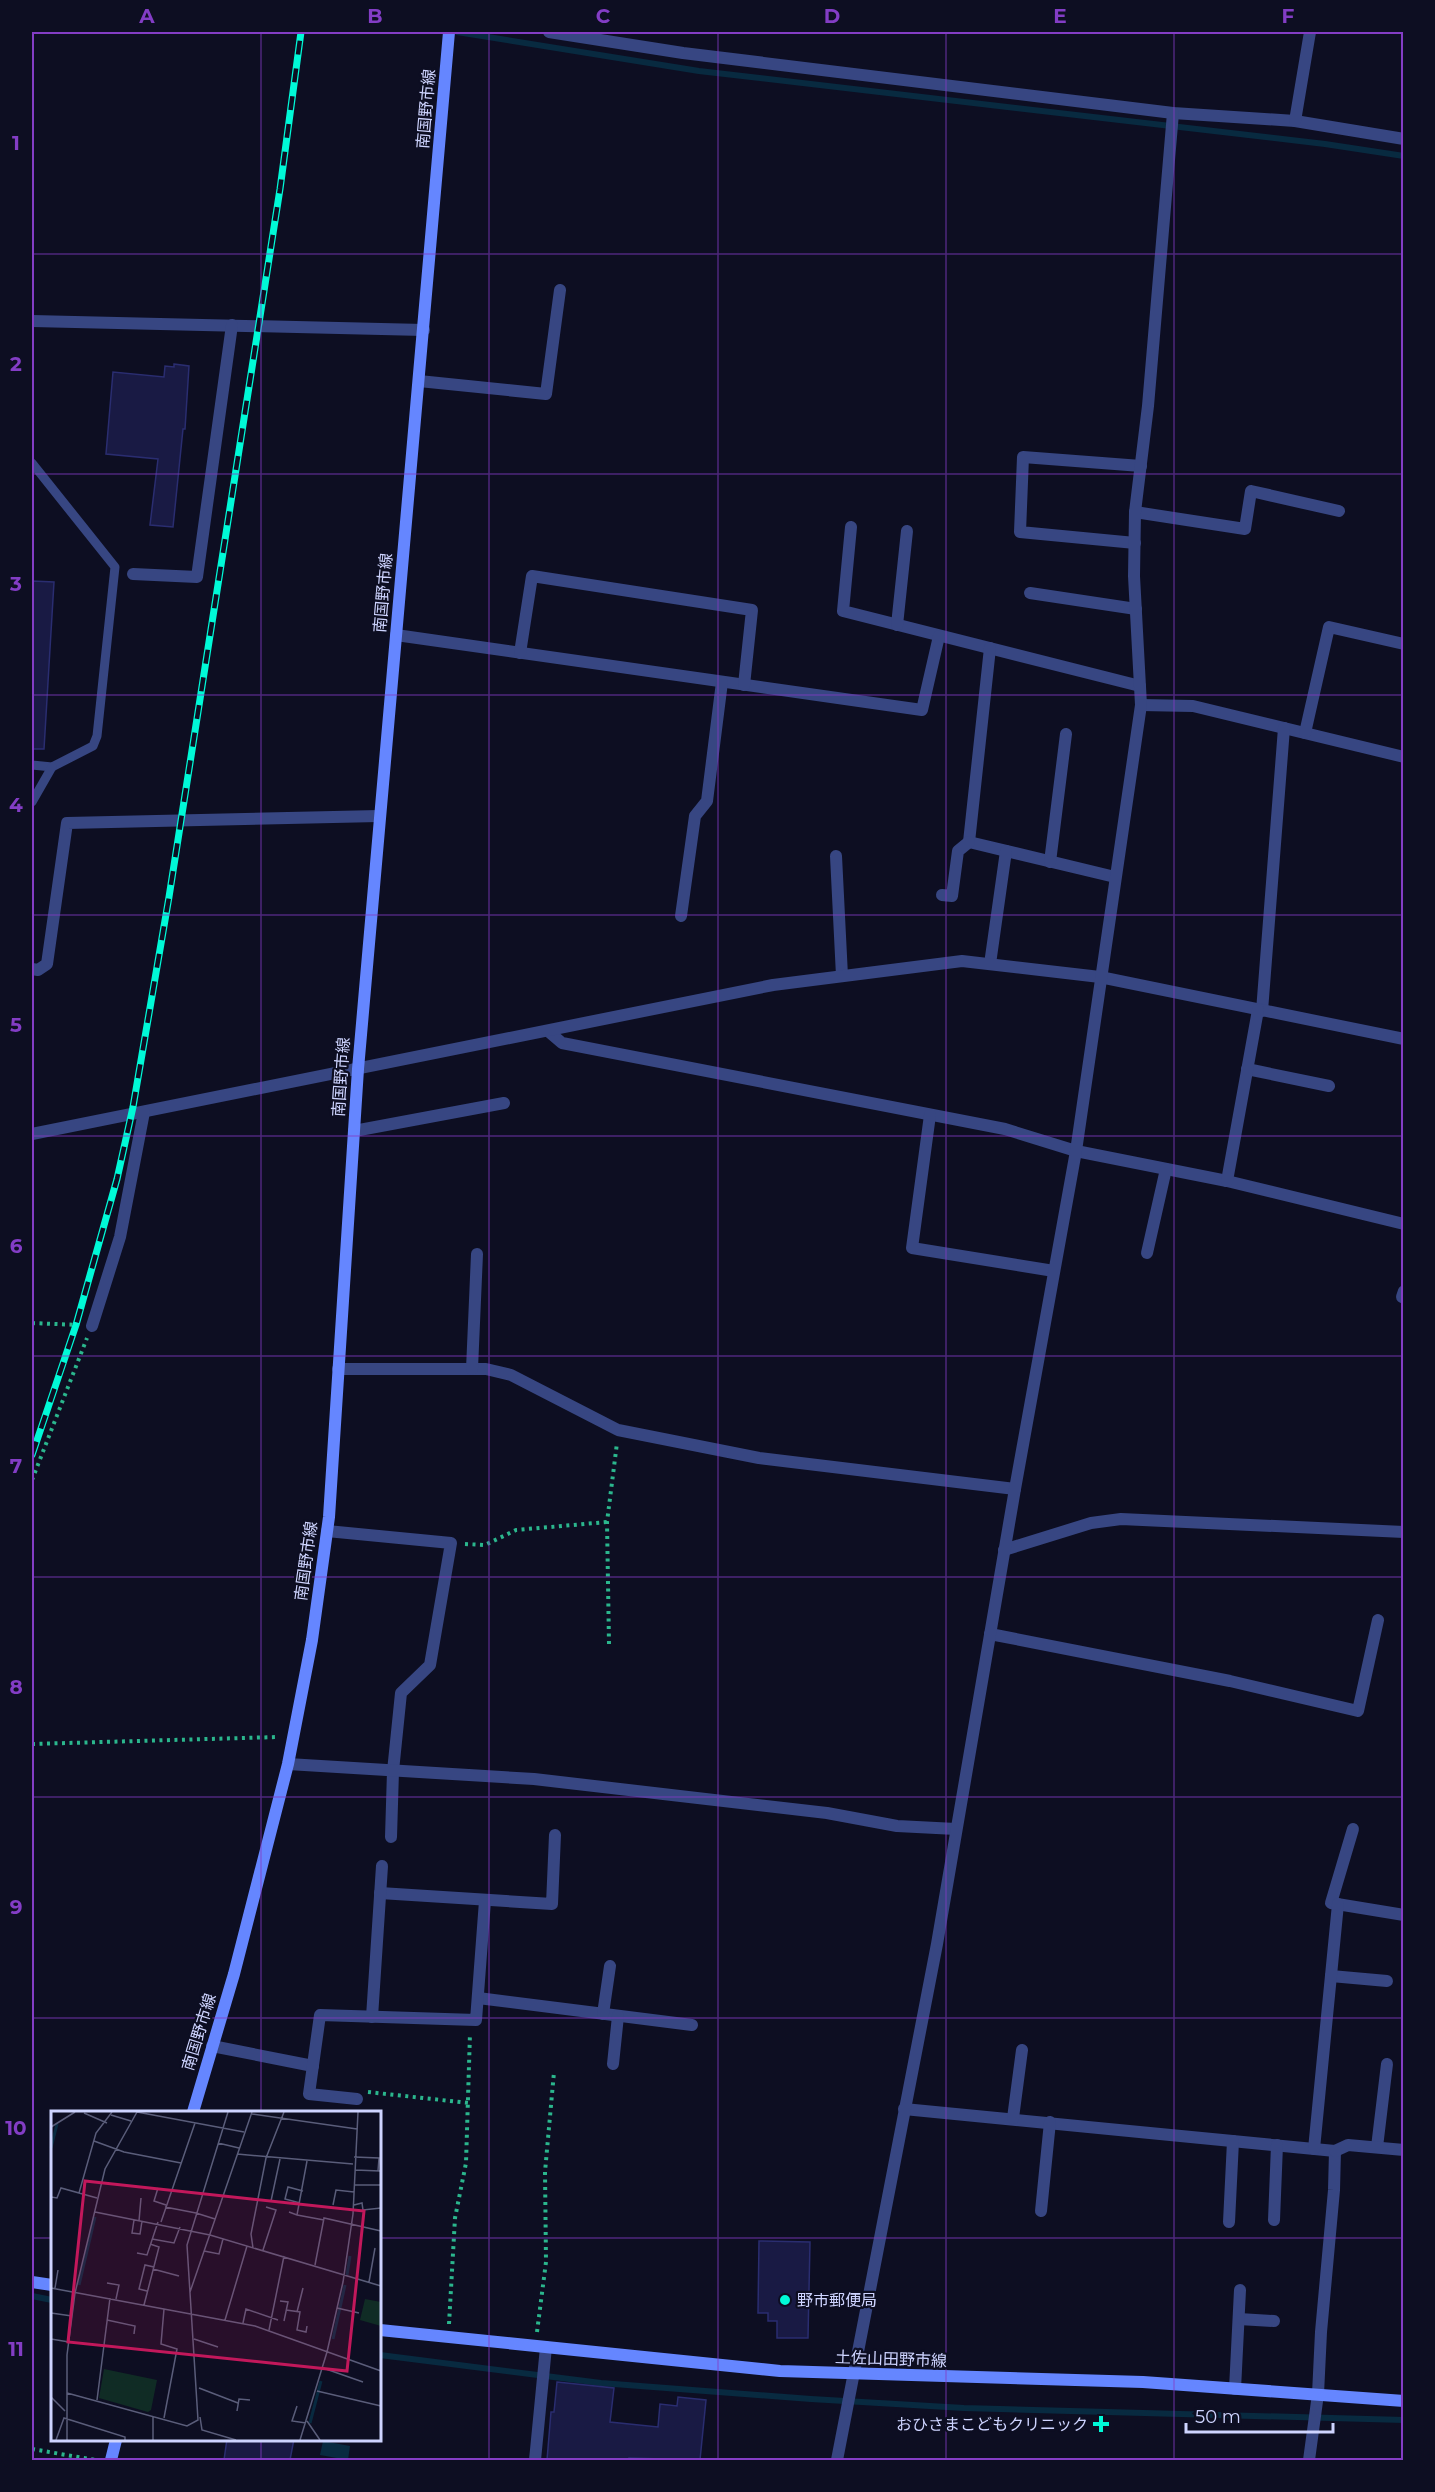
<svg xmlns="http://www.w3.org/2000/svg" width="1435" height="2492" viewBox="0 0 1435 2492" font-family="Montserrat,'Noto Sans JP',sans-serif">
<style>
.water{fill:#082a40}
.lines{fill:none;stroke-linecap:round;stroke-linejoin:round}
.stream{stroke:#082a40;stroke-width:6}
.building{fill:#191a44;stroke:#2a2d70;stroke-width:1.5}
.path{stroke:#2bb68d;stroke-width:4;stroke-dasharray:3 4.5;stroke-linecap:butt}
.service{stroke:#374682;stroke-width:9}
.minor{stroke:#374682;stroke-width:12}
.tertiary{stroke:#374682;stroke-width:12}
.secondary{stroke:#6586ff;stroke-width:12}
.rail-casing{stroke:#00f9d7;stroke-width:7}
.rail{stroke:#0d0e22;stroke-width:4.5;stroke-dasharray:14;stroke-linecap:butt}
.grid{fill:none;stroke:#833dc5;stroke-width:1.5;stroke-opacity:0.55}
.poi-dot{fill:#00f9d7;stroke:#0d0e22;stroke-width:2}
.labels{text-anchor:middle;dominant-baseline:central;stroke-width:4.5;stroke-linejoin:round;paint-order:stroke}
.street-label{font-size:16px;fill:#ced4ff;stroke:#0d0e22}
.poi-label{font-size:16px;fill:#ced4ff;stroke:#0d0e22;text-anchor:start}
.inset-river{fill:none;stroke:#082a40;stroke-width:3}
.inset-road{fill:none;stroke:#5a5d7a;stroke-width:1.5}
.view{fill:#c2185b;fill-opacity:0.15;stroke:#c2185b;stroke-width:3}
.inset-edge{fill:none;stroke:#ced4ff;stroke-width:3}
.neatline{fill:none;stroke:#833dc5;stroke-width:2}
.grid-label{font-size:20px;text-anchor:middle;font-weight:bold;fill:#833dc5}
</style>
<rect width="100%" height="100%" fill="#0d0e22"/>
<!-- water -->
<polygon class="water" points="323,2441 350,2446 348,2460 320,2455"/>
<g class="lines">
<!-- stream -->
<g class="stream">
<polyline points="457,32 699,71 1325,144 1404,156"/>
<polyline points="32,2296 52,2300"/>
<polyline points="380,2355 601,2383 811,2399 964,2408 1404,2420"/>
</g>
</g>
<!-- building -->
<g class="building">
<polygon points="174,364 189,366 185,429 183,429 173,527 150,525 158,459 106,454 113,372 164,377 165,366 174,367"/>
<polygon points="32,581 54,582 44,749 32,749"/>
<polygon points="759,2241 810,2242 808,2338 777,2338 777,2321 768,2321 768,2313 758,2313"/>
<polygon points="557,2382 614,2388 610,2422 658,2427 660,2404 677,2406 678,2397 706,2400 700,2460 629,2458 629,2460 547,2460 551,2412 554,2412"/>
<polygon points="227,2439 294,2439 290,2460 224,2460"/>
</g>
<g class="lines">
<!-- path -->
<g class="path">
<polyline points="32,1323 79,1325"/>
<polyline points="32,1480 87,1338"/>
<polyline points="465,1544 485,1545 516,1530 607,1522"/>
<polyline points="609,1644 607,1522 617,1443"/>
<polyline points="32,1744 278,1737"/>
<polyline points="368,2092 469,2103"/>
<polyline points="449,2324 455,2218 466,2163 470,2033"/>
<polyline points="537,2332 546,2262 545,2172 554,2072"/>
<polyline points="32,2449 95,2460"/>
</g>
<!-- service -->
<g class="service">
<polyline points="32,463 115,567 97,736 93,746 52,767 32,765"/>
<polyline points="32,802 52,767"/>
</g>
<!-- minor -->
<g class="minor">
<polyline points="549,32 683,53 1173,113 1295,121 1404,139"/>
<polyline points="1295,121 1310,32"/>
<polyline points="32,321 424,330"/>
<polyline points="419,381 546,394 560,290"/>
<polyline points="1135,512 1245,529 1251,491 1339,511"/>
<polyline points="851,527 843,611 1140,686"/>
<polyline points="1135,543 1020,532 1023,457 1141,466"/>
<polyline points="133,574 197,577 232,325"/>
<polyline points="1030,593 1136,609"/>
<polyline points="897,625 907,531"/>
<polyline points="396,635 922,710 939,636"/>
<polyline points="990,648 969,842 1115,877"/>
<polyline points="520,653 532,576 752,610 744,685"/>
<polyline points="1141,705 1193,706 1404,757"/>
<polyline points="1305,733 1329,627 1404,644"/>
<polyline points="836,856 842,976"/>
<polyline points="1050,862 1066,734"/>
<polyline points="942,895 952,896 958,851 969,842"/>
<polyline points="681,916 695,816 707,801 722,682"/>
<polyline points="990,964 1006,851"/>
<polyline points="32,969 38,970 47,964 67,823 379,816"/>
<polyline points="1262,1011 1284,728"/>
<polyline points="548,1031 562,1043 1005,1129 1076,1151 1227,1181 1404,1224"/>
<polyline points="1247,1069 1329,1086"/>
<polyline points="930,1115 912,1248 1054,1271"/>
<polyline points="354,1131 504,1103"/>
<polyline points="32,1134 773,985 962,961 1100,977 1404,1039"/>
<polyline points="1227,1181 1258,1010"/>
<polyline points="1147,1253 1166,1169"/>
<polyline points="1402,1297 1404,1291"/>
<polyline points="92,1326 120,1237 144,1112"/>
<polyline points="338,1369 486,1369 511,1375 618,1430 759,1458 1015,1489"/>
<polyline points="472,1369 477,1254"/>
<polyline points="327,1531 451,1543 430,1665 401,1693 393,1771 391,1837"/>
<polyline points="1004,1550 1091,1523 1121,1519 1404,1532"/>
<polyline points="990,1634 1230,1681 1358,1711 1378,1620"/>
<polyline points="288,1764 534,1779 827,1813 897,1826 956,1829"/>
<polyline points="1353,1829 1331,1903 1404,1915"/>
<polyline points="380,1893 552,1904 555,1835"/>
<polyline points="1331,1976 1387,1981"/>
<polyline points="478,1998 692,2025"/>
<polyline points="603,2014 610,1966"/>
<polyline points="372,2017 382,1866"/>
<polyline points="212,2046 313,2066"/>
<polyline points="613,2064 618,2016"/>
<polyline points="357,2099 309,2094 320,2015 476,2020 485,1901"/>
<polyline points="904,2109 1335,2151 1334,2190 1321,2332 1318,2394 1309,2460"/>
<polyline points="1013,2118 1022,2050"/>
<polyline points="1377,2147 1387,2064"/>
<polyline points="1314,2149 1338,1904"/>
<polyline points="1335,2151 1348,2145 1404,2150"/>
<polyline points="1041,2211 1050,2122"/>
<polyline points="1274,2220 1277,2145"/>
<polyline points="1229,2222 1233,2141"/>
<polyline points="1239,2319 1274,2321"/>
<polyline points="1235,2389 1240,2290"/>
<polyline points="535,2460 546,2347"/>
</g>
<!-- tertiary -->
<polyline class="tertiary" points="837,2460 937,1944 1015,1489 1076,1151 1141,705 1134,576 1135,512 1148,406 1173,113"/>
<!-- secondary -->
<g class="secondary">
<polyline points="193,2112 234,1974 288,1764 312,1640 329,1517 358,1069 449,32"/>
<polyline points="32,2282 52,2285"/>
<polyline points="380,2330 780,2371 1143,2382 1404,2401"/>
<polyline points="111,2460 116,2440"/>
</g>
<defs>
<polyline id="rail" points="32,1455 76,1325 117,1179 133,1107 169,897 280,189 301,32"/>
</defs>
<!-- rail casing -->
<use href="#rail" class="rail-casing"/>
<!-- rail -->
<use href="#rail" class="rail"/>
</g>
<!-- grid -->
<path class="grid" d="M261,32V2112M489,32V2460M718,32V2460M946,32V2460M1174,32V2460M32,254H1404M32,474H1404M32,695H1404M32,915H1404M32,1136H1404M32,1356H1404M32,1577H1404M32,1797H1404M32,2018H1404M32,2238H52M380,2238H1404M261,2440V2460"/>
<!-- markers -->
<g class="poi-dot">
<circle cx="785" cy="2300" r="6"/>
<path d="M1098 2415h6v6h6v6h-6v6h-6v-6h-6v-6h6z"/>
</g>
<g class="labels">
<!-- street labels -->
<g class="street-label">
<text transform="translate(426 109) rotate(-85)">南国野市線</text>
<text transform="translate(383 593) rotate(-85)">南国野市線</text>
<text transform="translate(341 1077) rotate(-86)">南国野市線</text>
<text transform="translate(306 1561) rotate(-82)">南国野市線</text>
<text transform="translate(199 2032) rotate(-73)">南国野市線</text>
<text transform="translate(891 2359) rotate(2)">土佐山田野市線</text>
</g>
<!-- poi labels -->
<g class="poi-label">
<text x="797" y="2300">野市郵便局</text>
<text x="1088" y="2424" text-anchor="end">おひさまこどもクリニック</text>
</g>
</g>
<!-- overview -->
<g transform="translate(51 2111)">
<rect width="330" height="330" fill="#0d0e22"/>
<path d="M314,188L330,191V215L309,209ZM53,258L106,269L100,299L97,301L48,287Z" fill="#102c25"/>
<path class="inset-river" d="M0,37L6,13M296,164L299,145M28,174L44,106M282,228L294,174M259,312L270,270"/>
<path class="inset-road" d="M86,1L193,21M33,2L56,12M201,3L306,18M60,4L80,10M0,16L24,1M43,30L73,41L130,52M167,32L188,37M186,43L302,53M303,46L328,47L327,60M304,59L329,60M304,74H330M107,77L103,90L115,94M28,82L45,22L61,1M0,86L6,87L10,77L46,87M220,90L229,48M249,92L234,88L237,76L252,80M282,94L285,79L303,81M303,94L311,92L312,99L330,97M114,96L145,102M44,101L159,124L330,175M238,101L246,104L256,50M145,102L164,108M246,104L273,109M83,109L81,122L89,123L91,110M88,110L90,87M110,111L144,12M101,128L123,132L129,116M202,137L200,123L215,47L233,1M212,139L225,99L215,96M153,140L168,143L172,128M86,142L96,144L107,111M264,154L273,107L330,120M102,158L128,165M318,171L324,137M56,172L68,174L65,188M0,177L204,215L330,260M4,177L7,159M96,180L88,178L94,154L103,156M139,181L201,1M229,190L237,191L233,210M93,194L108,136L99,133M286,197L308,202M235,199L249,201L246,219L255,221L256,215M246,201L252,177M0,202L21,205M56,209L84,215L83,223M174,209L196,135M192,212L195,198L227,209M218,219L233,145M0,228L18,231M143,228L167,236M272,257L312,271M148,277L187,292M266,280L330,295M16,282L136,315L147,309L136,134L177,1M0,286L14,300M46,289L59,187M246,295L241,310L255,312M186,300L188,288L199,289M102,305V329M149,306L151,319L185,329M113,307L126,238L110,233L113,198M256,310L269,329M5,329L13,307L74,326V329M16,329V244L24,182L54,58L86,1M249,329L276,241L292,171L302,103L307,1"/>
<path class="view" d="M34,70L313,100L296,260L17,231Z"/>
<rect width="330" height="330" class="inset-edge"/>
</g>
<!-- border -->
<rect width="1435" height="2492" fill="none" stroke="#0d0e22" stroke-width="66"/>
<!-- scale -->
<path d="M1186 2423v9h147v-9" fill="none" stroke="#ced4ff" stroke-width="3"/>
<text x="1195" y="2423" font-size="18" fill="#ced4ff" stroke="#0d0e22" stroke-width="4.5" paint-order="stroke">50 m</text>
<rect x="33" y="33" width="1369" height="2426" class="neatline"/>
<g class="grid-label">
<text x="147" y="23">A</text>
<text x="375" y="23">B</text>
<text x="603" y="23">C</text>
<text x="832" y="23">D</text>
<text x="1060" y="23">E</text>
<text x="1288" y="23">F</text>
<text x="16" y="150">1</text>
<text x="16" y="371">2</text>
<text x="16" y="591">3</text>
<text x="16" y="812">4</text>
<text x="16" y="1032">5</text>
<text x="16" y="1253">6</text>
<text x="16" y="1473">7</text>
<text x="16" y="1694">8</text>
<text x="16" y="1914">9</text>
<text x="16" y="2135">10</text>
<text x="16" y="2356">11</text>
</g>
</svg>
